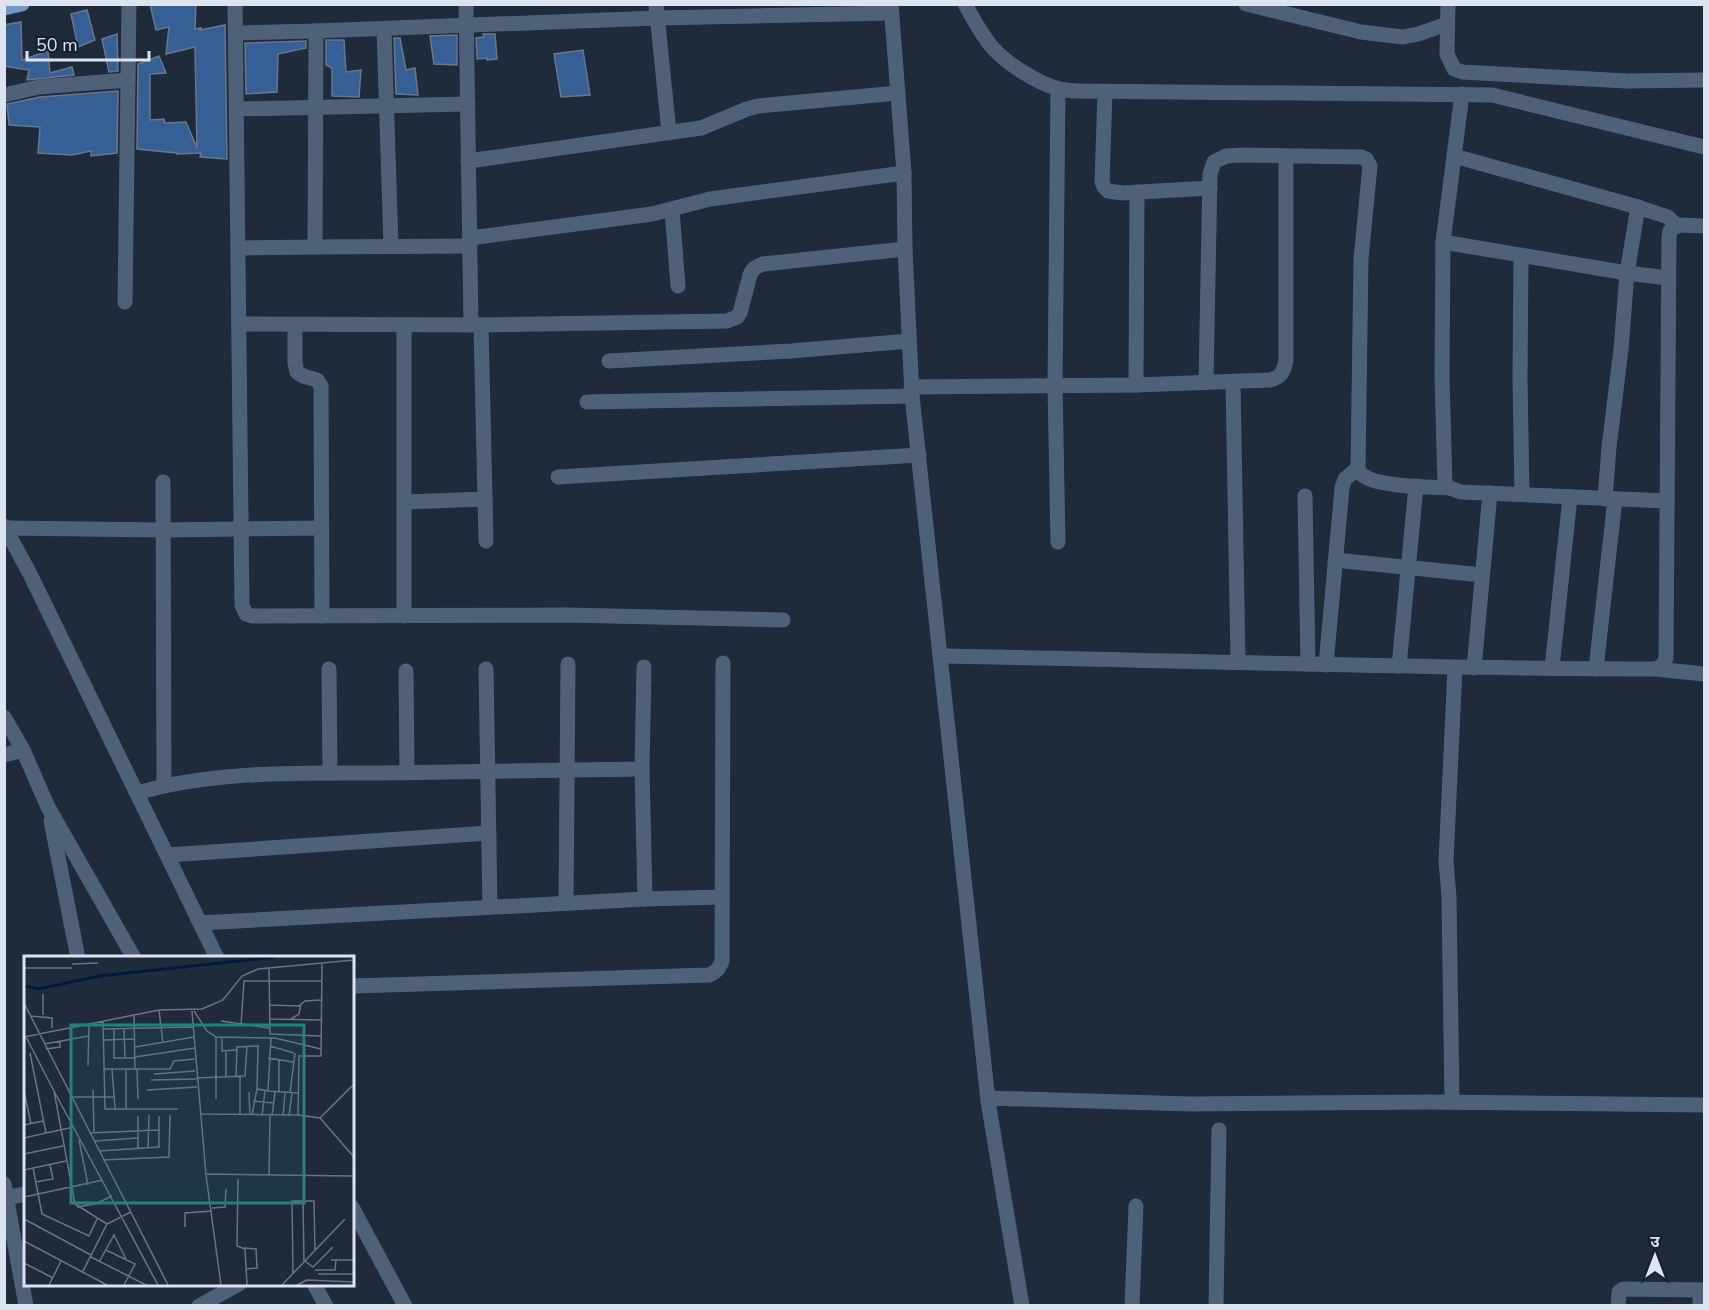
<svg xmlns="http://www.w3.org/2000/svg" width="1709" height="1310" viewBox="0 0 1709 1310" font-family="'Nunito Sans','Noto Sans Devanagari',sans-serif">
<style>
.building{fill:#365f96;stroke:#69778a;stroke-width:1.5}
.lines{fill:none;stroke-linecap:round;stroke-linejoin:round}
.minor{stroke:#4f6179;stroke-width:15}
.major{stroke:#7196c8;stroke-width:15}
.inset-river{fill:none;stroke:#001940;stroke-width:3}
.inset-road{fill:none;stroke:#6b7483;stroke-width:1.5}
.view{fill:#24817b;fill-opacity:0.15;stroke:#24817b;stroke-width:3}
.inset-edge{fill:none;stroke:#dce4ef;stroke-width:3}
</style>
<rect width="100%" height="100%" fill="#1f2a3b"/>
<!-- building -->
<g class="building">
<polygon points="150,4 196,4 195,29 201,28 200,30 225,25 227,159 200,157 201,153 177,154 177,153 137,149 138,64 159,56 166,73 150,74 150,120 164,119 165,123 186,122 197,148 195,47 166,54 169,27 156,30"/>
<polygon points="87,10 95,40 78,47 71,14"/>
<polygon points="21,22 22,60 48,51 50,73 72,67 74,75 27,80 29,70 4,66 4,25"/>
<polygon points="117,34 118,71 109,72 102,39"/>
<polygon points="483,34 495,34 497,59 487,60 487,58 477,59 476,38 484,37"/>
<polygon points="457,35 457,65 434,64 430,36"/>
<polygon points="394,38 400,38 406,70 415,68 418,95 396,94"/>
<polygon points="326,40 344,40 346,72 361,70 359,97 332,96 332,68 326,65"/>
<polygon points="306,41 306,48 278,54 277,92 246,94 245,43"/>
<polygon points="583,50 590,95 561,97 554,54"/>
<polygon points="118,91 117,153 91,156 91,151 72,155 38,153 40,127 9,125 7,104 40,97"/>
</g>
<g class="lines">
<!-- minor -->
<g class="minor">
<polyline points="235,4 242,605 246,614 252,616 567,615 783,620"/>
<polyline points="466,4 471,325"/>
<polyline points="656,4 669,133"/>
<polyline points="891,4 904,173 905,249 912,396 988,1101 1022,1306"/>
<path d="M965,4C973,19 981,34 992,47C1007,64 1037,83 1059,89C1065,90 1071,91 1077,91L1492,95L1704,147"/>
<polyline points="1246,4 1361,32 1403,37 1418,34 1447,24"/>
<polyline points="1448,4 1447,54 1454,69 1462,72 1627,81 1704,80"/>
<polyline points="384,29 391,246"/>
<polyline points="316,31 315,247 470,246"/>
<polyline points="236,33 316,31 657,18 892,13"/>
<polyline points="1105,92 1102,182 1104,187 1108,191 1123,193 1210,188"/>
<polyline points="1462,94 1443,242 1442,376 1445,485 1450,488 1461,492 1667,501"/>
<polyline points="4,95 39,87 128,80"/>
<polyline points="237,109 468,104"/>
<polyline points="1454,156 1638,207 1668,217 1677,226"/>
<polyline points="468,161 701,128 747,109 758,106 898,93"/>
<polyline points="672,210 678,286"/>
<polyline points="470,238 652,214 710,199 904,173"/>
<polyline points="1443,242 1627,273 1668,278"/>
<polyline points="239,248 315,247"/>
<polyline points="1521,255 1520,379 1522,494"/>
<polyline points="125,302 129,4"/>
<path d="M239,324L481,325L727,321L737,317L740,313L750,275C753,268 756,267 763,264L905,249"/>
<polyline points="295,325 295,363 297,372 303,376 317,380 321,386 322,616"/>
<polyline points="404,325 404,616"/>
<polyline points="481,325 486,541"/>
<polyline points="609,361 791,351 909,341"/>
<path d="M1206,381L1210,174L1214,162L1226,156L1243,155L1361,157L1366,159L1370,166L1361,259L1358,468C1360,473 1360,474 1364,476C1379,487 1430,487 1450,488"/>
<polyline points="1233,381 1238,661"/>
<polyline points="1136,385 1137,192"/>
<path d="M911,387L1136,385L1270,380C1282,377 1284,371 1286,360V156"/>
<polyline points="587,402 912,396"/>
<polyline points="558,477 919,455"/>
<polyline points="163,482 164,785"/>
<polyline points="1305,496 1308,664"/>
<polyline points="1605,499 1609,447 1621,349 1627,273 1638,207"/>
<polyline points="404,502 485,499"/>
<polyline points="4,526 30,574 217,958"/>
<polyline points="6,528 163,530 322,528"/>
<polyline points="1058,542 1055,385 1058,89"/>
<polyline points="1335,560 1482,575"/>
<path d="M941,656C1179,660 1417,669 1656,669L1663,665L1666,658L1669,237L1670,231L1674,227L1681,225L1704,226"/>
<polyline points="1326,665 1342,488 1345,479 1358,468"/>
<polyline points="1399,666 1416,486"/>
<polyline points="1474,668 1490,493"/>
<polyline points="1552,668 1570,497"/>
<polyline points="329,669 330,773"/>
<polyline points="486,669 490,907"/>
<polyline points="1596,669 1615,499"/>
<polyline points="1656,669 1704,674"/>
<polyline points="406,671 407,773"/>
<polyline points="4,717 23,750 48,807 134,958"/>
<polyline points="4,755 23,750"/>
<path d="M137,793C215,770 306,773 386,773C472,772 557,770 642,769"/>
<polyline points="51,821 78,958"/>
<polyline points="167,855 489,833"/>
<polyline points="645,899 722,897"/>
<polyline points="566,903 568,664"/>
<polyline points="200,923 645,899 642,769 644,667"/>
<path d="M352,986L709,975C716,972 719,969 722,961L723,663"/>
<polyline points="988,1098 1191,1104 1429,1102 1704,1105"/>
<polyline points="1452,1102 1449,897 1446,861 1455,668"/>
<polyline points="4,1184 26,1306"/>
<polyline points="4,1198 26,1194"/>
<polyline points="352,1207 405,1306"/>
<polyline points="314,1284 326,1306"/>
<polyline points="1700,1290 1700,1306"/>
<polyline points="199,1306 239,1284"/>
<polyline points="1132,1306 1136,1206"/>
<polyline points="1216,1306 1219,1130"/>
<polyline points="1618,1306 1619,1292 1623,1289 1704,1290"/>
</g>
<!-- major -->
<polyline class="major" points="4,8 22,4"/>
</g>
<!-- overview -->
<g transform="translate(24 956)">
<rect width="330" height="330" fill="#1f2a3b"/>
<path class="inset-river" d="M0,30L14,33L76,20L250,1"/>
<path class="inset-road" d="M48,8L74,7M0,12H48M245,12L246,78L297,80M19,38V59M0,47L144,329M245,49L275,50L281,45L297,44M135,54L139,87M168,55L182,219L197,329M170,55L183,75L192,81L251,82L297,93M110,58L111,113M6,60L28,62V72M245,63L297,64M267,63L275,58L277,48M79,65L81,153H154M197,65L245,72M217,69L220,25H297M79,73L169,71M90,73V102H111M100,73L101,102M0,81L135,54L178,53L199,44L218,20L234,13L330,4M2,81L30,135L51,248L83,268M198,81V95L212,94M247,82L244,135L275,137M80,84L111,83M20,88L65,80M246,90L270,97M111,91L170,81M22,93L36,91V85M111,101L171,92M244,102L269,106M255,104V136M64,110L65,68M80,113H146L150,105L171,103M88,113L91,153M102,113V153M113,113L114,143M130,118L171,115M202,121V95M212,121L213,91L234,90L233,133L245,135M216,121V159M172,122L221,120L223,90M127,124L172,123M69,134L70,176M123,134L173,131M0,135L7,168M30,135L134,329M225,136L226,159M266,137L271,97M48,141H91M192,143V81M229,145L250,147M176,158L274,159L275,100H297L298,7M228,159L233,133M274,159L296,162L330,201M114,160V193M238,160L241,135M248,160L251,136M259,160L261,137M265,160L268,137M296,162L330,128M0,169L19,165M22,177L50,171M66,177L135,174M0,182L22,177L6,97M55,184L64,229M71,185L114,182M124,192L125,159M75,195L135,191V160M0,198L39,190M79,204L145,201L146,159M9,212L18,258L65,280L73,263M0,214L42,205M182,218L330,220M245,219L246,160M214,223L213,290L221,293L223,329M11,226L29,223L26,209M0,241L79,224M279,245L280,306M53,251L71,248L88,240M188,252L201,251L202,233M0,263L67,299M161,271V257L188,255M0,285L83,329M220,292L232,293L233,312L222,313M82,294L111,308L100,329M67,301L122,329M307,304H330M281,305L289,311L309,291M75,306L90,279L103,305M0,307L29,322M291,314H311L312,304M58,317L83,268L107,256M269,318L268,245H290L291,295M294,318H330M25,329L37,305M258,329L321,263M273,329L283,324L330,326"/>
<path class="view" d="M47,69H280V247H47Z"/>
<rect width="330" height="330" class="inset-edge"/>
</g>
<!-- border -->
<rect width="1709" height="1310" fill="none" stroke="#dce4ef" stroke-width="12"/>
<!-- north arrow -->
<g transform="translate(1655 1256)" stroke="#152130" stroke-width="4.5" paint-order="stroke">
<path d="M0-4.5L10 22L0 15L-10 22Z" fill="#dce4ef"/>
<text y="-9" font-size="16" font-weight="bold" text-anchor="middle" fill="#dce4ef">उ</text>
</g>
<!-- scale -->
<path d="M27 51v9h122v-9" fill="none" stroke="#dce4ef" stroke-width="3"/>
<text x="36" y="51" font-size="18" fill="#dce4ef" stroke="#152130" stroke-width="4.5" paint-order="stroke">50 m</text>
</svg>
